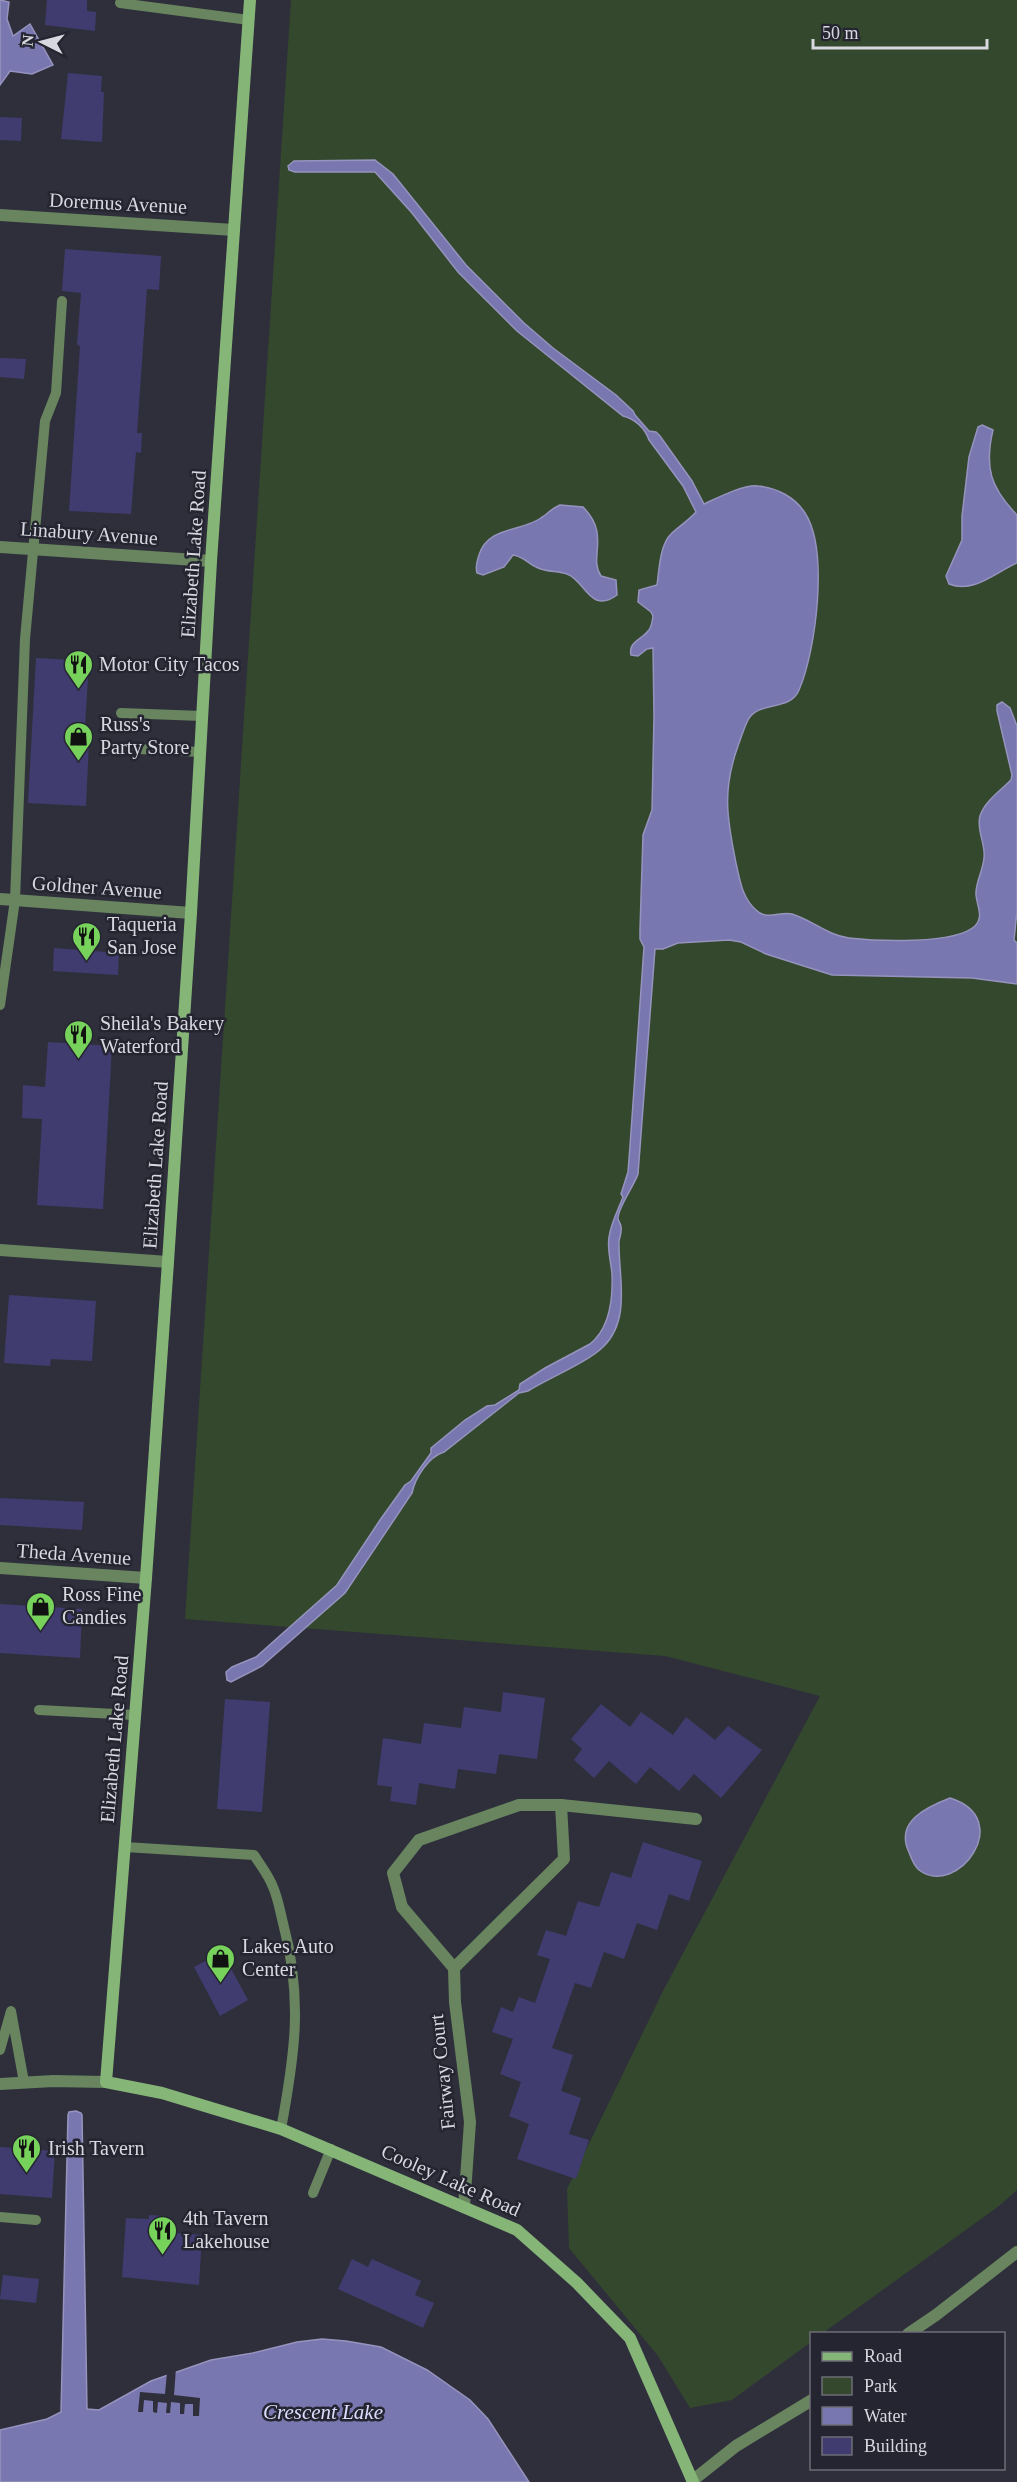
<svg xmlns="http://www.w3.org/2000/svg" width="1017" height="2482" viewBox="0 0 1017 2482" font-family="'Times New Roman',serif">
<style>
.green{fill:#33482d}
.water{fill:#7977af;stroke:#9694be;stroke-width:1.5}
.pier{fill:#2f2f3b}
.building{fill:#403c6f}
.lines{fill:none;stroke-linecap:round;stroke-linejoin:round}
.service{stroke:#68855f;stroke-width:10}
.minor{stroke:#68855f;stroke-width:12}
.tertiary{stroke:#68855f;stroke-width:12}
.secondary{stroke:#86b578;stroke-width:12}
.labels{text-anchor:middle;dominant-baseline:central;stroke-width:5;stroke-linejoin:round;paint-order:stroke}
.street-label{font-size:20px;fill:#d8d8e0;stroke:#252531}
.poi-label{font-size:20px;fill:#d8d8e0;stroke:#252531;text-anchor:start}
.water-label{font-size:21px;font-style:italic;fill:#dbdbfd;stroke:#252531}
</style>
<rect width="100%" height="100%" fill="#2f2f3b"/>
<!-- green -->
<polygon class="green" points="291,0 1017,0 1017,2190 999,2206 823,2333 812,2334 811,2342 732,2400 690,2408 658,2356 569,2248 567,2189 664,1989 820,1696 665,1656 185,1619"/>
<!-- water -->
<g class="water">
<polygon points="0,0 9,2 7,19 13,36 30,24 53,65 32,74 10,71 0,85"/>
<path d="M375,160L393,174L466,265L524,323L553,348L616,395L633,411L635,415L649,431L656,432L660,436L692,481L704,504C717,498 744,484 758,486C777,488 795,497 805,513C829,550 816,651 799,690C790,712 759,700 748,720C744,728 741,738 738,746C722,790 727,819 736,863C740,880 742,898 756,910C767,921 780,911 792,914C812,920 827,935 849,938C875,941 955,945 975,926C984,917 977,906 976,895C975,883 983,871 984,858C986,844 976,830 980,816C984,802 1001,790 1011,780L1012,775L997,711V705L1002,702L1010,708L1017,726V911L1014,940L1017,943V984L972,978L832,975L766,954L741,942L729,940L678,943L663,949H655L638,1174C634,1186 617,1209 618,1219C619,1222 621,1224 621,1227C622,1232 620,1236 619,1241C618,1275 632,1319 603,1347C588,1362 549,1378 528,1391L519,1393L444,1452C428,1457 415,1478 412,1493L345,1593L262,1666L231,1682L227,1680L226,1672L232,1667L256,1657L337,1585L380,1520L405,1485L411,1481L431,1453V1448L465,1420L487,1406L495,1405L519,1390L520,1384L545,1368L590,1344C610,1328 613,1298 612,1274C611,1262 607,1249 609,1237C611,1223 618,1210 623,1197L621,1194L628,1172L630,1146L644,947L640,939V930L643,835L652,810L654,717L653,648L647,649L638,656L631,655C628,642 641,640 648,631C652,627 652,622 653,616L651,612L638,602L639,590L657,585C659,571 660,544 671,534C679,526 688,521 696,512L683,486L649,440C645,428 635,419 623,416L517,331L458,272L412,213L375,172H295L289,170L288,166L294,161Z"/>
<path d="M982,425L993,430C984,468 991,488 1017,515V563C996,572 974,594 949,584L946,576L962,540V516L969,457L978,427Z"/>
<path d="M560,505L583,507C611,535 588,557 601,576L616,580L617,595C590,615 585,580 567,574C558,571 547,572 538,568C528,564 525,557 513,555L504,567L483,575L477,573C475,567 477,561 479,555C488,526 521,532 541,518C549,513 549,510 560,505Z"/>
<path d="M950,1798C1017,1819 956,1899 919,1870C913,1865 911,1857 908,1850C896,1821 927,1807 950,1798Z"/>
<polygon points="76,2111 81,2113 82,2115 87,2409 99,2410 151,2381 211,2360 253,2353 297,2342 322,2339 346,2341 381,2347 427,2370 470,2400 488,2419 529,2482 0,2482 0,2430 47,2419 61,2412 68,2115 69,2112"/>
</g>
<!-- pier -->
<polygon class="pier" points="176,2368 174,2395 200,2398 199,2416 193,2416 193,2404 185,2404 184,2414 180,2414 180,2403 171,2402 170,2413 166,2413 167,2403 158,2402 157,2413 153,2412 153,2401 144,2400 143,2412 138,2412 140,2392 165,2394 167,2372"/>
<!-- building -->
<g class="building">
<polygon points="47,0 87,0 87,11 96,12 95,31 45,25"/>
<polygon points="68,73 102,76 101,92 104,92 102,142 61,139"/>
<polygon points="0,117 22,118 21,141 0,140"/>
<polygon points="65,249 161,256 159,290 147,289 137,433 142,433 141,453 136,452 131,514 69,511 80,346 77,345 81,293 62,291"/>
<polygon points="0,358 26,359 24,379 0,377"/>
<polygon points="36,658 89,661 85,728 94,738 89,742 86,806 28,803"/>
<polygon points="54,948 119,953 118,975 53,971"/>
<polygon points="48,1042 112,1046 103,1209 37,1205 42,1119 22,1118 23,1085 45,1087"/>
<polygon points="9,1295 96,1301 92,1361 51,1359 50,1366 4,1363"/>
<polygon points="0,1498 84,1502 82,1530 0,1525"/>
<polygon points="0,1604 82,1609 80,1658 0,1653"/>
<polygon points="503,1692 545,1698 537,1759 499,1754 496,1774 458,1769 455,1789 419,1783 416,1805 390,1801 392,1787 377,1785 383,1738 421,1744 424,1723 461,1728 464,1707 501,1712"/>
<polygon points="225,1699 270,1702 262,1812 217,1809"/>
<polygon points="601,1704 630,1727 641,1712 673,1735 686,1717 715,1740 728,1726 762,1750 721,1798 694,1774 679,1791 650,1767 636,1784 609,1761 594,1778 574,1760 582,1749 571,1739"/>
<polygon points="643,1842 702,1861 689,1901 669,1894 657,1930 637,1923 624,1959 604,1952 591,1988 575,1983 552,2048 573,2055 561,2091 581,2098 569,2134 589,2140 576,2179 517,2159 529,2124 509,2116 521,2082 500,2074 513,2039 492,2032 501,2007 513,2012 519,1997 535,2003 550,1959 537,1955 546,1930 566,1936 578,1901 599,1907 611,1872 631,1878"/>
<polygon points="222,1952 248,2000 220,2016 194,1967"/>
<polygon points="0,2147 55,2151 52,2198 0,2194"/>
<polygon points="149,2215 163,2216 176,2233 202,2235 199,2285 122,2277 126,2218 149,2219"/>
<polygon points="352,2259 368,2267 372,2259 421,2281 415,2295 434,2303 423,2328 338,2289"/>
<polygon points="3,2275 39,2279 36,2303 0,2299"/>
</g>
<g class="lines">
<!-- service -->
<g class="service">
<polyline points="120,3 249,20"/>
<polyline points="121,713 202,716"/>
<polyline points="119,748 201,752"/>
<polyline points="0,1005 15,900 25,639 45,421 56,393 62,301"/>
<polyline points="39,1710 135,1715"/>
<path d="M125,1847L254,1855C261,1866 269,1876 273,1887C278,1898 280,1911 283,1923C303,1998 295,2054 281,2129"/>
<polyline points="0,2050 11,2011 24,2082"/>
<polyline points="313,2193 331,2149"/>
<polyline points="0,2217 36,2220"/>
</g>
<!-- minor -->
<g class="minor">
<polyline points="0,215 234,230"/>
<polyline points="0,547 211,561"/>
<polyline points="0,899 191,913"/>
<polyline points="0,1250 168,1262"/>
<polyline points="0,1568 146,1578"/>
<polyline points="454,1968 564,1859 561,1805"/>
<polyline points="464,2207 470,2122 455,2002 454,1968 402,1907 393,1873 419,1840 519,1805 561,1805 696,1819"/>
<polyline points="908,2334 936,2315 1017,2252"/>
<polyline points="692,2481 736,2446 812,2400"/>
</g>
<!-- tertiary -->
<polyline class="tertiary" points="0,2084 53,2081 106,2082"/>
<!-- secondary -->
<polyline class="secondary" points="250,0 211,561 191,913 168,1262 146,1578 106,2082 162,2093 281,2129 517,2230 577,2283 630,2338 693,2482"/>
</g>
<!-- icons -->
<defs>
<symbol id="restaurant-pin" viewBox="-11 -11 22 30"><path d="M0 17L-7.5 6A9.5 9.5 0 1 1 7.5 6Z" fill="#76d25a" stroke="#252531"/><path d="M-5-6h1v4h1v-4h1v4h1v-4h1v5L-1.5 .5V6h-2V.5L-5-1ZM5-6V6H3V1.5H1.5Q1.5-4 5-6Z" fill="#111"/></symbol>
<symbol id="shop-pin" viewBox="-11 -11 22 30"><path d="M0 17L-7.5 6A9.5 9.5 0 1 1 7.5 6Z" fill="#76d25a" stroke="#252531"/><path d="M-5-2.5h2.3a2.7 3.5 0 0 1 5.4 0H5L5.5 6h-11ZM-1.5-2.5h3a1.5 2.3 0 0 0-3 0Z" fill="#111"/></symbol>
</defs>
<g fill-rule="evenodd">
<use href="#restaurant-pin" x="62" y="648" width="33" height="45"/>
<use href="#shop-pin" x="62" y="720" width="33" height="45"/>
<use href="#restaurant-pin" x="70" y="920" width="33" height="45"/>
<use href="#restaurant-pin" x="62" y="1018" width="33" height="45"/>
<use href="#shop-pin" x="24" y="1590" width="33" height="45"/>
<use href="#shop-pin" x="204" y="1942" width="33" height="45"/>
<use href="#restaurant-pin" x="10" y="2132" width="33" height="45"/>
<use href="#restaurant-pin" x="146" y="2214" width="33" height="45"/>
</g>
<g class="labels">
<!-- street labels -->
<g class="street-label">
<text transform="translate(118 203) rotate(3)">Doremus Avenue</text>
<text transform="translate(89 533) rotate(4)">Linabury Avenue</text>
<text transform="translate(193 554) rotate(-86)">Elizabeth Lake Road</text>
<text transform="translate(97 887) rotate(4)">Goldner Avenue</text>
<text transform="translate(155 1165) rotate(-86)">Elizabeth Lake Road</text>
<text transform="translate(74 1554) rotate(4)">Theda Avenue</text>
<text transform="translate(114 1739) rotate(-85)">Elizabeth Lake Road</text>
<text transform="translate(442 2072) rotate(-96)">Fairway Court</text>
<text transform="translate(451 2180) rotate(24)">Cooley Lake Road</text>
</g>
<!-- poi labels -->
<g class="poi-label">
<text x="99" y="664">Motor City Tacos</text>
<text x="100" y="724">Russ's<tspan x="100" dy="23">Party Store</tspan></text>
<text x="107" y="924">Taqueria<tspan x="107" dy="23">San Jose</tspan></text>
<text x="100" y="1023">Sheila's Bakery<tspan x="100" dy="23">Waterford</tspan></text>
<text x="62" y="1594">Ross Fine<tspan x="62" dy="23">Candies</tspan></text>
<text x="242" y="1946">Lakes Auto<tspan x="242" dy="23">Center</tspan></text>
<text x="48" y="2148">Irish Tavern</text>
<text x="183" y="2218">4th Tavern<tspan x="183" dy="23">Lakehouse</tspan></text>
</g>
<!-- water labels -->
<g class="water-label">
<text x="323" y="2412">Crescent Lake</text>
</g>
</g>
<!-- legend -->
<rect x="810" y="2332" width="195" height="138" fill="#252531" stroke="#6d6d77" stroke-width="1.5"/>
<rect x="822" y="2352" width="30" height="9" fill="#86b578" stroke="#6d6d77" stroke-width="1.5"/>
<text x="864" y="2362" font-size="18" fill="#d8d8e0">Road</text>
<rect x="822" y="2377" width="30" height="18" fill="#33482d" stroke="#6d6d77" stroke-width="1.5"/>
<text x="864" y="2392" font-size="18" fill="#d8d8e0">Park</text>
<rect x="822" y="2407" width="30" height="18" fill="#7977af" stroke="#6d6d77" stroke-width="1.5"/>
<text x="864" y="2422" font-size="18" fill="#d8d8e0">Water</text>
<rect x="822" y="2437" width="30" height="18" fill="#403c6f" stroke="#6d6d77" stroke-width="1.5"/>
<text x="864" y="2452" font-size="18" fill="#d8d8e0">Building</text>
<!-- north arrow -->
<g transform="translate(42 42) rotate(276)" stroke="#252531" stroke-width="4.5" paint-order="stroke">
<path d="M0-4.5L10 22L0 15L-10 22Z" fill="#d8d8e0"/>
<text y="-9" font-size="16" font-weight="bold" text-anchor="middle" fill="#d8d8e0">N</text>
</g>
<!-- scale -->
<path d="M813 39v9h174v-9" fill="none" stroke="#d8d8e0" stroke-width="3"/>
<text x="822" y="39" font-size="18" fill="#d8d8e0" stroke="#252531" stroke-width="4.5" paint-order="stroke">50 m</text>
</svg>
